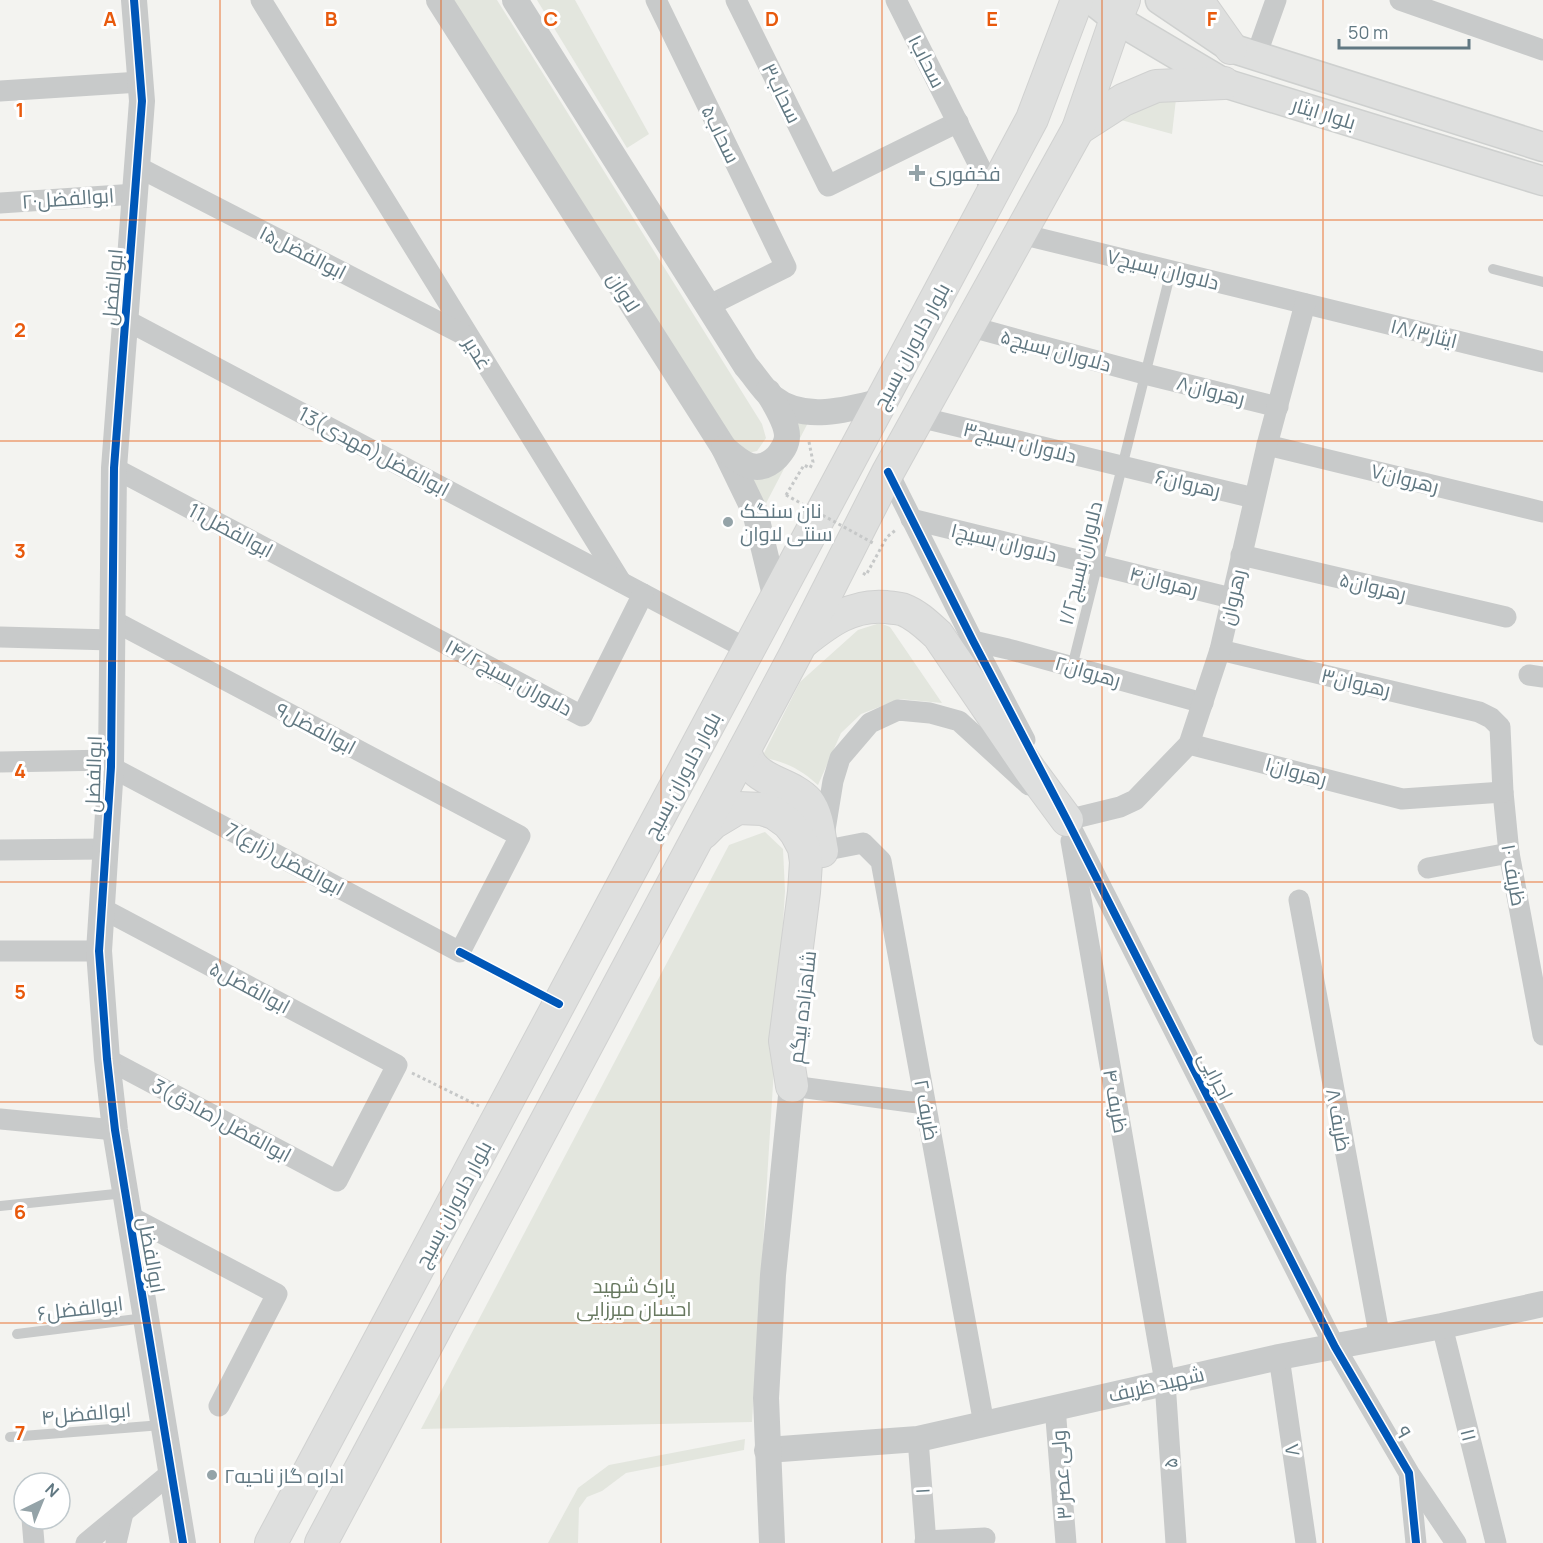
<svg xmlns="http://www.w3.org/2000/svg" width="1543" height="1543" viewBox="0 0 1543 1543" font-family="Manrope,Cairo,sans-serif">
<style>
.green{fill:#e3e6de}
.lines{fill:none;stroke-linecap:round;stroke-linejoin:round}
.secondary-casing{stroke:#ced0cf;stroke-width:31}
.primary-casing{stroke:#d0d1d0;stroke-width:34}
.path{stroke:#c6c8c8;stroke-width:3;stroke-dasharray:3 3;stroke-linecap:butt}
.service{stroke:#c8caca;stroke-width:10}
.minor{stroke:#c8caca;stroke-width:21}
.tertiary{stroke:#c8caca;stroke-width:26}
.secondary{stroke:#dedfde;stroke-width:28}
.primary{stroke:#dedfde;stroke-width:32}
.path-bridge{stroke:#c6c8c8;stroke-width:3;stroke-dasharray:3 3;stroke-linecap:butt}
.cycleway-casing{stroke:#fff;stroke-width:11}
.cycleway{stroke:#0057b8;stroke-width:8}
.grid{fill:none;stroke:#e8590c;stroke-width:1.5;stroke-opacity:0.55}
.poi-dot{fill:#94a3a8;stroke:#fff;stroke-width:2}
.labels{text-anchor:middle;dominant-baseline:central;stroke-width:6;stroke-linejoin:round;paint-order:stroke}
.street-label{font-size:20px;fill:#617882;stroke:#fff}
.poi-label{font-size:20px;fill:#617882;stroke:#fff;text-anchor:start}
.park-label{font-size:20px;fill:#687960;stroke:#fff}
.grid-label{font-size:20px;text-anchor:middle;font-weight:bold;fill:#e8590c;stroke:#fff;stroke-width:6;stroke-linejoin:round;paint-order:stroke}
</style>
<rect width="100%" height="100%" fill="#f3f3f0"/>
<!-- green -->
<g class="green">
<polygon points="447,0 497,0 762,424 766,438 757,451 743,454 730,443"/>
<polygon points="537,0 575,0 649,134 627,148"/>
<polygon points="1176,99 1172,134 1121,120 1147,102"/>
<polygon points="784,415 811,417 762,511 747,478 760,478"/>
<path d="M880,623L890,627L942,703L900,699L861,714L841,733L818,785C799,768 787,763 762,757L800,682L858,630Z"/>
<polygon points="765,832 783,849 785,891 752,1422 421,1429 729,845"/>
<polygon points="745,1439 744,1450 626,1473 602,1491 587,1497 579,1508 578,1543 548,1543 578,1488 609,1465"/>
</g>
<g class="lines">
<defs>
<g id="secondary">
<polyline points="1092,0 1116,19 1224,83 1543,181"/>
<polyline points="1160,0 1231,48 1543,147"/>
</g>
<g id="primary">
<polyline points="1197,0 1231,48"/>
<polyline points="1078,129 1123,100 1156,86 1224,83"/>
<path d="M803,642C828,622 852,604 886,607C892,608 899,608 904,610C917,615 928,626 938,635L1030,770L1067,820"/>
<path d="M744,751C747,756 749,763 753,767C766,783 793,785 808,802C818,815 819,836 822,851"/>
<polyline points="703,833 713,823 738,808 762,809 774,813 788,823 796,833 804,848 806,862 804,892 785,1041 792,1086"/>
<polyline points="271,1543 1032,119 1077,0"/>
<polyline points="321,1543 795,655 888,472 1078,129 1116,19 1124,0"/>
</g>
</defs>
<!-- secondary casing -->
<use href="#secondary" class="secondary-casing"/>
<!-- primary casing -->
<use href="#primary" class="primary-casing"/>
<!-- path -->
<g class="path">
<polyline points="786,495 804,465 810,468 813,462 809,442"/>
<polyline points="863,573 866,575 887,537 897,529"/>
<polyline points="412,1073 479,1106"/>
</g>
<!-- service -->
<g class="service">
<polyline points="1493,269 1543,282"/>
<polyline points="1072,667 1171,271"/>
<polyline points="0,1206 125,1193"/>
<polyline points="17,1334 145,1318"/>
<polyline points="10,1437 162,1425"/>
</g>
<!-- minor -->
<g class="minor">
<polyline points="261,0 621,582"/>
<polyline points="656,0 786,267 708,306"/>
<polyline points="736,0 828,186 958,122"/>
<polyline points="896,0 993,193"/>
<polyline points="1400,0 1543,50"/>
<polyline points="1256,56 1276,0"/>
<polyline points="0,91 140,82"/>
<polyline points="138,167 468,337"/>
<polyline points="0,203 136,194"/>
<polyline points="1021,234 1543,362"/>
<polyline points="126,320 749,650"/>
<polyline points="968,326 1145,374 1278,407"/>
<polyline points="919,417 1254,498"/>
<polyline points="1267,445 1543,512"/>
<polyline points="114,468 582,716 643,594"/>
<polyline points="888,472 973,641 1025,740"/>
<polyline points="911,519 1231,598"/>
<polyline points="1241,555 1506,617"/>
<polyline points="0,637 112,640"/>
<polyline points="973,641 1008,649 1203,703"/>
<polyline points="1220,650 1479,712 1491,718 1500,727 1503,792 1509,853 1543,1035"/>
<polyline points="1529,675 1543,677"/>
<polyline points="1189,744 1402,799 1503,792"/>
<polyline points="0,762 111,760"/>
<polyline points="111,767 460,952 520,836 112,620"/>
<polyline points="1061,808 1335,1347 1409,1473 1416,1543"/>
<polyline points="1067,820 1120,807 1135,800 1189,744 1220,650 1267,445 1305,304"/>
<polyline points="824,836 833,781 840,758 870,723 898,710 930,713 959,721 1029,785"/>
<polyline points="1071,841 1165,1382 1176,1543"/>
<polyline points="0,850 106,849"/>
<polyline points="822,851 863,843 881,861 984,1424"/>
<polyline points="1428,868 1509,853"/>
<polyline points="1299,900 1380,1339"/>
<polyline points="103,909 397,1065 337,1181 107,1059"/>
<polyline points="0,951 99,951"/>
<polyline points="793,1075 792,1086 925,1104"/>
<polyline points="0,1119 115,1130"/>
<polyline points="129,1216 277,1294 219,1406"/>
<polyline points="1442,1326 1496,1543"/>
<polyline points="1279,1357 1306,1543"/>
<polyline points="1055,1407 1066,1543"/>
<polyline points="918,1439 926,1543"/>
<polyline points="1411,1476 1456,1543"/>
<polyline points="32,1519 34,1543"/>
<polyline points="925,1541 985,1538"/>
<polyline points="86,1543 172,1472"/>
<polyline points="116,1543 123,1513"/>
</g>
<!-- tertiary -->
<g class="tertiary">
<polyline points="134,0 142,101 114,468 111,767 99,951 107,1059 115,1130 183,1543"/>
<polyline points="439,0 724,448 755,512 776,599"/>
<path d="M515,0L746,366C755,376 763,390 773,398C804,423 848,409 882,401"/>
<path d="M724,448C741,463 757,477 777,457C782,451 787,445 787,436C787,422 775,405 768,392"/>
<polyline points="767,1450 918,1439 1279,1357 1442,1326 1543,1304"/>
<polyline points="772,1543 766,1398 773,1275 792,1086"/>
</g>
<!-- secondary -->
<use href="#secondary" class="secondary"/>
<!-- primary -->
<use href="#primary" class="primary"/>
<!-- path-bridge -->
<polyline class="path-bridge" points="786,495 873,543"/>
<defs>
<g id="cycleway">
<polyline points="134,0 142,101 114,468 111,767 99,951 107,1059 115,1130 183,1543"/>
<polyline points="888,472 973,641 1067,820 1335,1347 1409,1473 1416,1543"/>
<polyline points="460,952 559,1004"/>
</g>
</defs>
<!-- cycleway casing -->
<use href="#cycleway" class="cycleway-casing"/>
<!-- cycleway -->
<use href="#cycleway" class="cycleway"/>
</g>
<!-- grid -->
<path class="grid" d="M220,0V1543M441,0V1543M661,0V1543M882,0V1543M1102,0V1543M1323,0V1543M0,220H1543M0,441H1543M0,661H1543M0,882H1543M0,1102H1543M0,1323H1543"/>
<!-- markers -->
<g class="poi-dot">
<path d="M914 164h6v6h6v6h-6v6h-6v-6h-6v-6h6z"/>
<circle cx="728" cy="522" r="6"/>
<circle cx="212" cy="1475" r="6"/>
</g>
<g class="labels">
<!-- street labels -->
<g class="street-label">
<text transform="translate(927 61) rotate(63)">۱سحاب</text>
<text transform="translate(782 93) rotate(64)">۳سحاب</text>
<text transform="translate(1324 113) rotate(17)">بلوار ایثار</text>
<text transform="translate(721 134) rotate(64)">۵سحاب</text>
<text transform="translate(68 198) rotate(-4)">ابوالفضل۲۰</text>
<text transform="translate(303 252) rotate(27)">ابوالفضل۱۵</text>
<text transform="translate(1163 269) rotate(14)">دلاوران بسیج۷</text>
<text transform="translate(112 287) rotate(-85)">ابوالفضل</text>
<text transform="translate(624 292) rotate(58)">لاوان</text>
<text transform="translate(1424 333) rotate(14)">ایثار۱۸/۳</text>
<text transform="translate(911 346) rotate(-62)">بلوار دلاوران بسیج</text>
<text transform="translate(1056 350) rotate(15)">دلاوران بسیج۵</text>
<text transform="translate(478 353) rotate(58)">غدیر</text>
<text transform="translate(1211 390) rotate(14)">رهروان۸</text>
<text transform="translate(1020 442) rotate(14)">دلاوران بسیج۳</text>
<text transform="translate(374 451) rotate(28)">13ابوالفضل(مهدی)</text>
<text transform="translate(1405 478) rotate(14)">رهروان۷</text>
<text transform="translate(1188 483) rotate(13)">رهروان۶</text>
<text transform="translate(231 530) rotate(28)">11ابوالفضل</text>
<text transform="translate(1004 542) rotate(14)">دلاوران بسیج۱</text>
<text transform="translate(1080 563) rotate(-76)">دلاوران بسیج۱/۲</text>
<text transform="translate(1164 581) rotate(14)">رهروان۴</text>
<text transform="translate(1373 586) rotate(13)">رهروان۵</text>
<text transform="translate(1232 597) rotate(-77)">رهروان</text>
<text transform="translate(1088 671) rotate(16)">رهروان۲</text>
<text transform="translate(509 677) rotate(28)">۱۴/۲دلاوران بسیج</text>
<text transform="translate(1356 682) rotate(13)">رهروان۳</text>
<text transform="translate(316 728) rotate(28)">ابوالفضل۹</text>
<text transform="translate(1296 771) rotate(15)">رهروان۱</text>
<text transform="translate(93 774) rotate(-88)">ابوالفضل</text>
<text transform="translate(682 775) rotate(-62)">بلوار دلاوران بسیج</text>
<text transform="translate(285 859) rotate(28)">7ابوالفضل(زارع)</text>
<text transform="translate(1514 875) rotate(80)">ظریف ۱۰</text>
<text transform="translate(250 987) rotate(28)">ابوالفضل۵</text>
<text transform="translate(802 1007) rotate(-83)">شاهزاده بیگم</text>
<text transform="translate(1216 1076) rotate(63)">اجرایی</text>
<text transform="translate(1116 1101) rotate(80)">ظریف ۴</text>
<text transform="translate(927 1110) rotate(80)">ظریف ۲</text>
<text transform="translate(222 1120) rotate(28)">3ابوالفضل(صادق)</text>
<text transform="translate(1339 1120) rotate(80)">ظریف ۸</text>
<text transform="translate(453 1204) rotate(-62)">بلوار دلاوران بسیج</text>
<text transform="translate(152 1255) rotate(80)">ابوالفضل</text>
<text transform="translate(80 1308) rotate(-7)">ابوالفضل۶</text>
<text transform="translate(1156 1384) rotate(-13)">شهید ظریف</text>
<text transform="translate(86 1413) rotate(-5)">ابوالفضل۴</text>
<text transform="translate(1404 1432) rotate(60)">۹</text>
<text transform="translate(1469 1435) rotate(76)">۱۱</text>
<text transform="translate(1293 1450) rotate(82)">۷</text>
<text transform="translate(1170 1463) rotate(-94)">۵</text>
<text transform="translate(1061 1475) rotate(-94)">ولی عصر ۳</text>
<text transform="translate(922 1491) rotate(-94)">۱</text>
</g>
<!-- poi labels -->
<g class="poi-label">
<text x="929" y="173">فخفوری</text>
<text x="740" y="510">نان سنگک<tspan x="740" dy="23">سنتی لاوان</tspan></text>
<text x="224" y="1475">اداره گاز ناحیه۲</text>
</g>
<!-- park labels -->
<g class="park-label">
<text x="634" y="1285">پارک شهید<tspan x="634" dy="23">احسان میرزایی</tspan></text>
</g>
</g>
<g class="grid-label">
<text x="110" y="26">A</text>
<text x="331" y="26">B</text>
<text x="551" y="26">C</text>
<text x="772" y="26">D</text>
<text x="992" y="26">E</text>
<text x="1212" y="26">F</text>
<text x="20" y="117">1</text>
<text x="20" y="337">2</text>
<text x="20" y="558">3</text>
<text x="20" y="778">4</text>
<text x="20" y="999">5</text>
<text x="20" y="1219">6</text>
<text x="20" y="1440">7</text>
</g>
<!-- north arrow -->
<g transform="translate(42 1501) rotate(43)"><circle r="28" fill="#ffffff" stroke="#c0c9cd" stroke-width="1.5"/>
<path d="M0-4.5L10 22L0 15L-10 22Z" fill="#94a3a8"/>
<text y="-9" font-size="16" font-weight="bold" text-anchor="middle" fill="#617882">N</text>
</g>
<!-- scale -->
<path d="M1339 39v9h130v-9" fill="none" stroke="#617882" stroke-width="3"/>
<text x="1348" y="39" font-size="18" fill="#617882" stroke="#ffffff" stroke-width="4.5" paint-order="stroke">50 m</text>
</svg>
